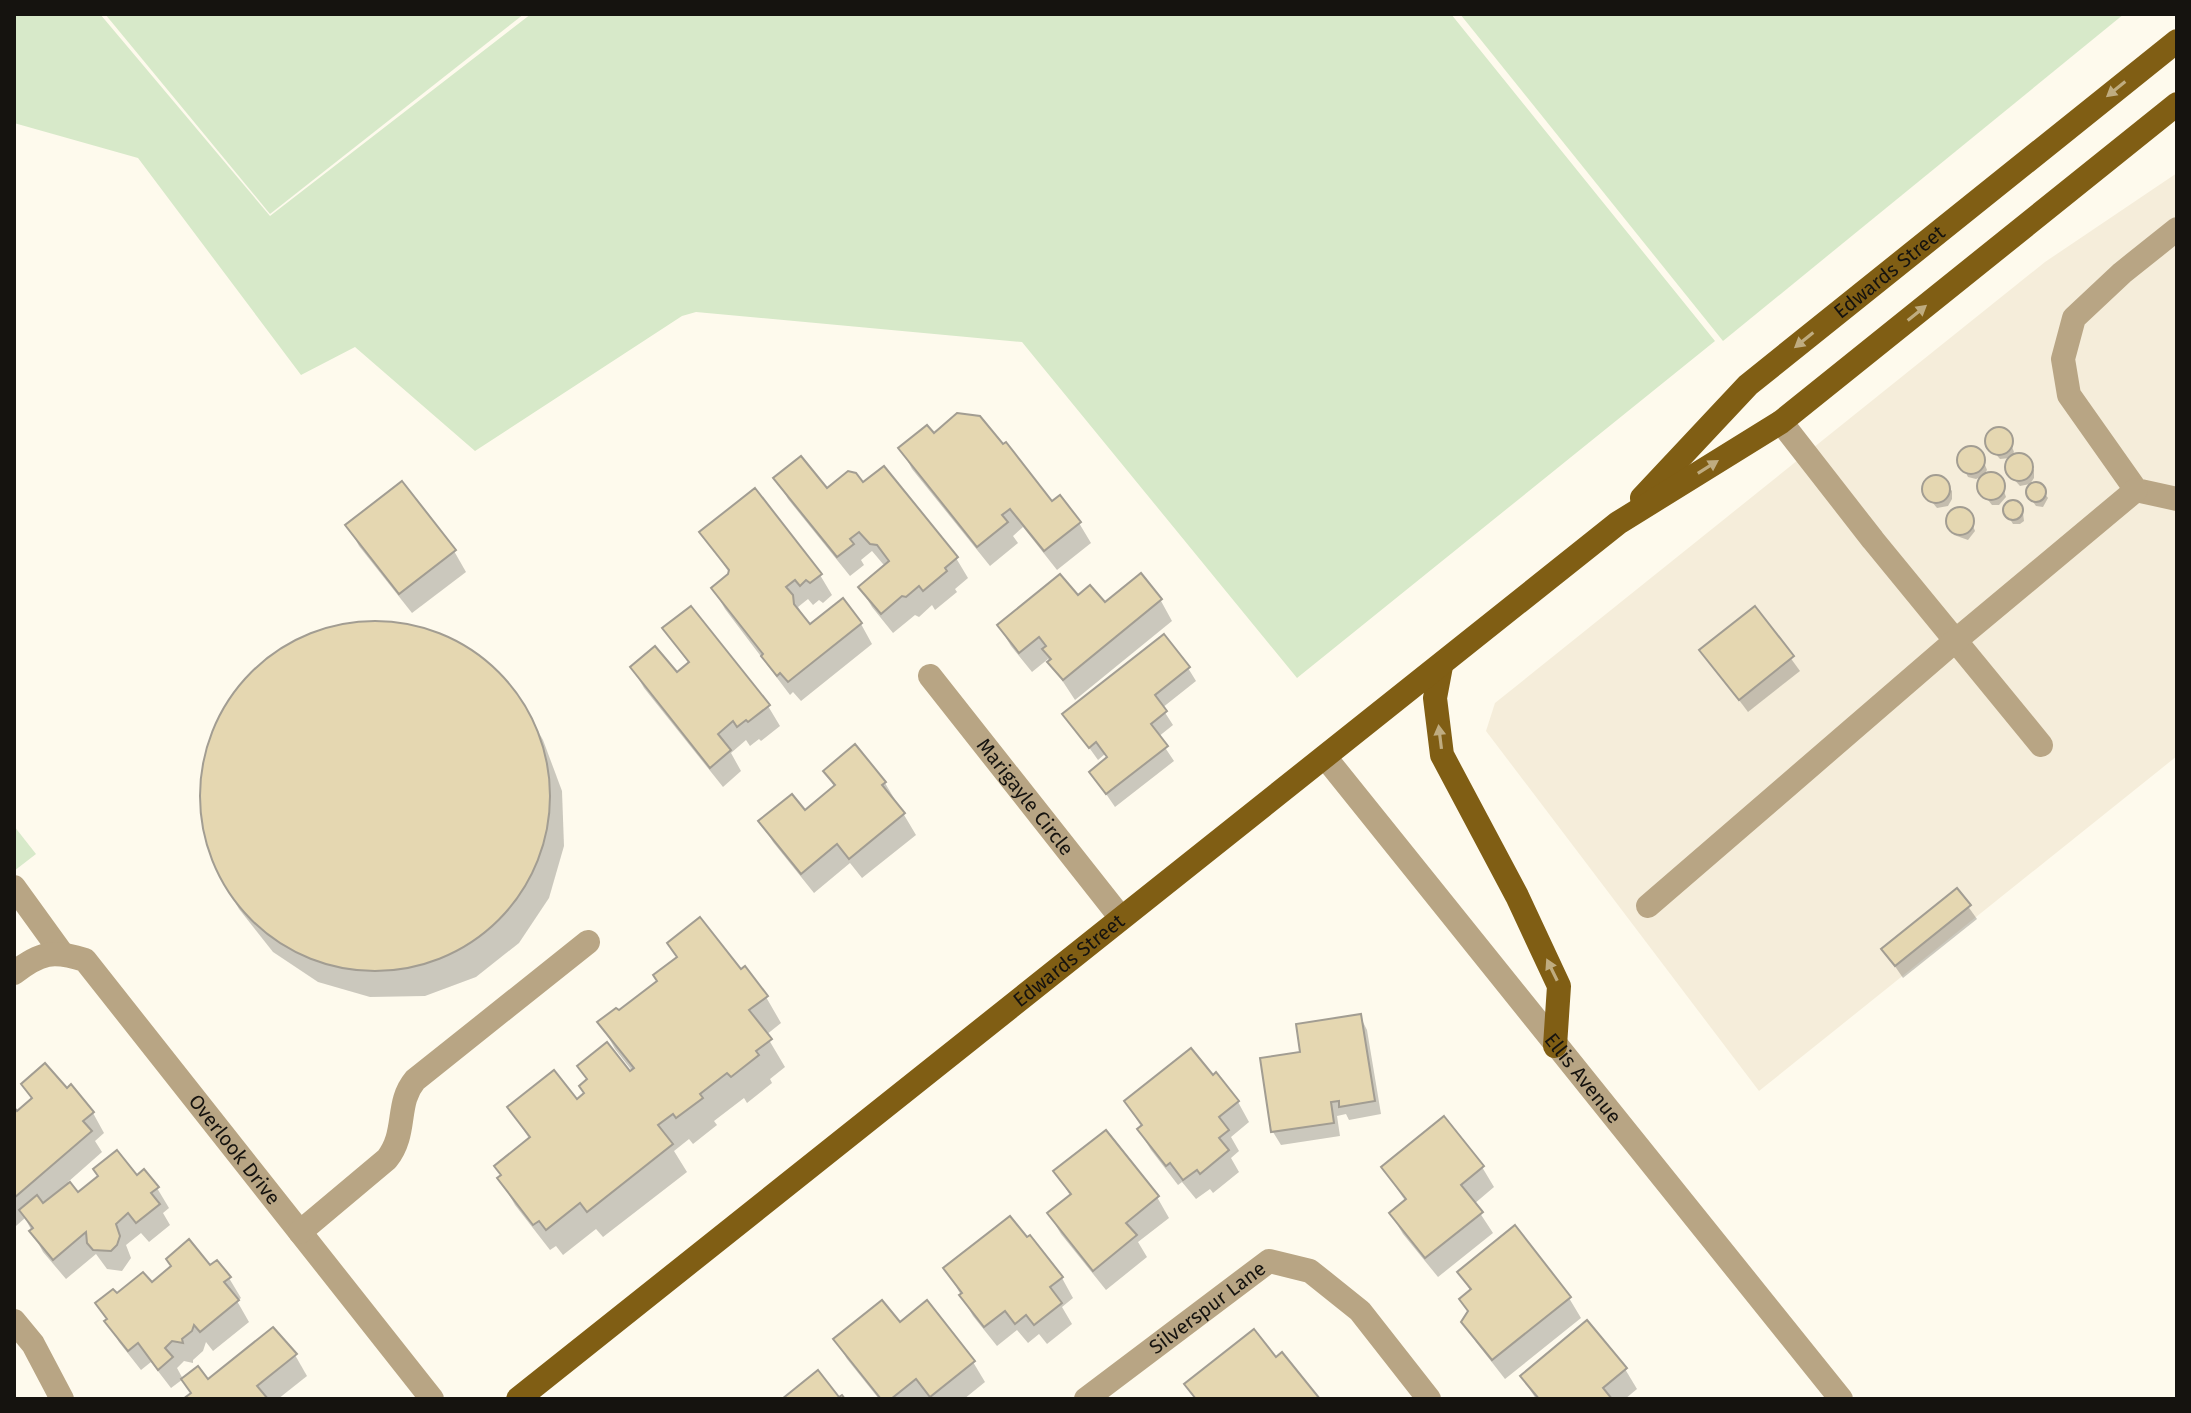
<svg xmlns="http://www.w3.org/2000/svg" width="2191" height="1413" viewBox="0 0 2191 1413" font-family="'Fira Sans',sans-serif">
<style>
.built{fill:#f5edda}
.green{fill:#d7e9c9}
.shadow{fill:#0003}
.building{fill:#e5d7b1;stroke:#a29d92;stroke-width:2}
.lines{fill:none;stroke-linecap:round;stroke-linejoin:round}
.minor{stroke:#b8a584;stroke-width:24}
.major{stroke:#805e14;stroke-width:24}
.oneway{fill:#bfac80}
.labels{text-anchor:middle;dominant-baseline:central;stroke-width:7;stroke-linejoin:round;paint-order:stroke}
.street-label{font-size:20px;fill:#15130f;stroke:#fefaed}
</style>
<rect width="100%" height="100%" fill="#fefaed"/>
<!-- built -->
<polygon class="built" points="2177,173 2177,756 1759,1091 1486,731 1495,703 2045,262"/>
<!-- green -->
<g class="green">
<polygon points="14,14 100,14 270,216 531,14 1451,14 1715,341 1297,678 1022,342 696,312 682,316 475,451 355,347 301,375 138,158 14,123"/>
<polygon points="105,14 524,14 270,214"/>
<polygon points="1460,14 2124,14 1723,341"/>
<polygon points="14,826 36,854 14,871"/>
</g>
<!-- shadow -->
<g class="shadow">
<polygon points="2000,429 2007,433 2014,452 2010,458 2000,459 1987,444 1988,437 1993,431"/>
<polygon points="901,448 1052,504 1079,523 1091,543 1057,570 1023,527 1013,536 1018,543 990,566 912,469"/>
<polygon points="1973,448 1980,452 1987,470 1983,476 1976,479 1968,477 1959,460 1962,452"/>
<polygon points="2017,456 2025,457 2034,470 2034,478 2030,484 2020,486 2010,475 2008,463"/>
<polygon points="1992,475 2000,479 2006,497 1999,505 1992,505 1980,490 1980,482 1985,476"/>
<polygon points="1934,477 1942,479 1952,491 1952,499 1948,506 1937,508 1927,496 1926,485"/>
<polygon points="776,478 826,491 956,558 968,578 955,589 957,592 935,610 932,605 919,617 915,615 893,633 872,607 860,587 888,565 883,564 872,551 861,560 864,565 850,576 788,499"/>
<polygon points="2038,485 2048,498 2043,507 2036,506 2028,495 2032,486"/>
<polygon points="2016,503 2023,513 2024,521 2020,524 2013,524 2006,513 2009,504"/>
<polygon points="1961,509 1968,513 1975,531 1968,540 1954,535 1950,528 1949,517 1954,511"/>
<polygon points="348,525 454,551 466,572 412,613 359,546"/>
<polygon points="702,532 820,575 832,595 823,603 819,600 813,605 808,599 798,607 810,627 861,624 872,644 801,701 793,692 790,695 725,609 713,588 730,574"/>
<polygon points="1140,576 1161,601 1172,621 1075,700 1048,659 1032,672 1011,646 999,626 1077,598 1104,605"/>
<polygon points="1755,609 1800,671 1748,712 1702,651"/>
<polygon points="395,623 448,638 493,669 527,712 543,740 562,791 564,846 549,898 519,943 476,977 425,996 370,997 318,982 273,952 239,909 223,881 204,829 202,775 217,722 247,677 290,644 341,625"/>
<polygon points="665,629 768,706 780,726 761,741 759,739 750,746 746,740 731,753 741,771 723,787 644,688 632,667 676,675 689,664"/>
<polygon points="1188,668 1196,681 1162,708 1173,725 1158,737 1174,761 1115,807 1091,772 1108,759 1105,754 1098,760 1065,714"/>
<polygon points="825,771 885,783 916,835 862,878 850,863 814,893 773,842 761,822 805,813 835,788"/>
<polygon points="1957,891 1977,919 1903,978 1883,949"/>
<polygon points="669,944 741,972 766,997 781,1023 766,1035 785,1067 770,1079 772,1083 747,1103 744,1098 714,1121 717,1125 693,1144 689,1139 674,1151 687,1172 603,1237 596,1229 563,1255 556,1246 550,1250 515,1205 500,1179 530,1140 509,1107 577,1102 586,1094 588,1081 580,1067 630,1074 633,1072 615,1049 600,1022 619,1013 659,982 678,958"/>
<polygon points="1360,1016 1367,1030 1381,1114 1349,1120 1346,1114 1337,1116 1340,1136 1281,1145 1273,1132 1302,1054"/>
<polygon points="23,1084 67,1091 93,1113 104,1133 95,1141 102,1152 68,1182 77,1195 137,1178 157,1188 169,1208 163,1213 170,1225 149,1242 141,1233 126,1245 131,1258 122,1271 107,1269 96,1254 66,1279 43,1252 25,1218 16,1226 14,1224 14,1111 16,1113 32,1100"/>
<polygon points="1126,1102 1238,1102 1249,1122 1231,1137 1239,1151 1231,1158 1239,1172 1213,1193 1210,1189 1196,1199 1182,1182 1178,1185 1151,1150 1139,1130 1142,1128"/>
<polygon points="1482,1167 1494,1187 1474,1204 1493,1233 1438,1277 1403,1234 1391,1214 1406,1202 1383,1168"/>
<polygon points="1056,1172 1157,1197 1169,1218 1138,1242 1147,1257 1106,1290 1061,1234 1049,1214 1071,1197"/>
<polygon points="210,1268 229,1278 241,1298 237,1301 249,1322 213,1351 206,1342 203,1351 193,1360 193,1363 184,1361 177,1368 183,1379 171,1388 151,1362 141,1370 119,1342 98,1304"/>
<polygon points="946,1269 1062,1278 1073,1298 1062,1307 1072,1324 1047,1344 1039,1334 1028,1343 1017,1330 997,1346 973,1316"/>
<polygon points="1459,1272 1569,1298 1581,1318 1505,1379 1476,1342 1464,1322 1469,1313 1461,1300 1471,1292"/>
<polygon points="899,1325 973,1362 985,1382 964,1399 879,1399 847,1359 835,1339"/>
<polygon points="295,1355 307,1376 278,1399 186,1399 208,1382"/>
<polygon points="1625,1369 1637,1389 1625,1399 1536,1399 1522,1377"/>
</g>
<!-- building -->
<g class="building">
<polygon points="957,413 980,416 1003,444 1006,442 1052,501 1060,495 1081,522 1044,551 1010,509 1002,515 1008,522 977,547 898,448 927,425 934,433"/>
<circle cx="1999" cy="441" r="14"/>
<circle cx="1971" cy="460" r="14"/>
<circle cx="2019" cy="467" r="14"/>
<polygon points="801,456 827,488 848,471 856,473 863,482 884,466 958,557 945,568 947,571 923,591 919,586 906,597 902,596 881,614 858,587 889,561 877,545 870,544 859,532 850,539 854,544 837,557 773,478"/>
<circle cx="1991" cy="486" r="14"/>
<circle cx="1936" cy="489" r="14"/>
<polygon points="402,481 456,550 399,594 345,525"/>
<circle cx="2036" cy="492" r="10"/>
<polygon points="755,488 822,574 810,583 806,580 800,586 795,580 786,587 793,595 794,604 810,624 843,598 862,623 788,682 780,673 777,676 761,656 763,654 711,588 728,574 729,570 699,532"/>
<circle cx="2013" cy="510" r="10"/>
<circle cx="1960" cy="521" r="14"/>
<polygon points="1141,573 1162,599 1063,680 1047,662 1051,659 1042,649 1046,646 1039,637 1019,653 997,625 1060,574 1078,595 1090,585 1105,602"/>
<polygon points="691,606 770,705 748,722 746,720 737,727 733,721 718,734 731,750 710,768 630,667 655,646 677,672 689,662 662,628"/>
<polygon points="1755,606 1794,656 1739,700 1699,650"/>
<circle cx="375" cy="796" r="175"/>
<polygon points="1164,634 1190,667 1155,695 1167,711 1151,724 1168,746 1106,794 1089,772 1107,757 1096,742 1089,748 1062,714"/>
<polygon points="855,744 886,782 882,785 905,813 849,859 837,844 801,874 758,821 792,794 805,810 835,785 823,771"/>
<polygon points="1957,888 1971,905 1895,966 1881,949"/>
<polygon points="700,917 741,969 745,966 768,996 749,1010 772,1039 756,1051 759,1055 731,1077 727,1073 700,1094 703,1098 676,1118 673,1114 658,1125 673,1144 587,1212 580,1203 546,1230 539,1221 533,1225 497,1178 501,1175 494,1166 530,1137 507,1107 554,1070 577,1099 584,1093 579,1086 587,1079 577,1066 607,1042 630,1071 634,1068 597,1022 616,1008 619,1010 657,981 653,975 677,957 667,943"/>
<polygon points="1361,1014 1375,1101 1339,1107 1339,1101 1331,1102 1334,1123 1271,1132 1260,1058 1300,1052 1296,1024"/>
<polygon points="1191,1048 1213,1075 1216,1072 1239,1101 1219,1117 1229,1130 1219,1138 1229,1150 1200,1174 1197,1170 1183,1180 1170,1163 1166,1166 1137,1129 1142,1125 1124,1101"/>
<polygon points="45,1063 67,1088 71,1084 94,1112 83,1121 92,1131 14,1198 14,1107 17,1111 32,1098 21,1084"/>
<polygon points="1444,1116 1484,1166 1461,1185 1483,1212 1425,1258 1389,1213 1406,1199 1381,1167"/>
<polygon points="1106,1130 1159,1196 1126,1223 1137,1235 1093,1271 1047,1213 1071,1194 1053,1171"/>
<polygon points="117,1150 137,1175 144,1169 159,1187 151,1193 160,1204 136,1223 128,1213 116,1224 120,1236 117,1245 111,1251 93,1250 87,1243 86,1232 53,1260 29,1231 33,1228 19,1210 37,1195 43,1203 70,1182 78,1192 98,1176 93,1169"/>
<polygon points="1010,1216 1027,1237 1030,1235 1063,1277 1050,1287 1062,1303 1034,1325 1026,1315 1015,1324 1005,1311 984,1327 959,1295 962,1293 943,1268"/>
<polygon points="1515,1225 1571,1297 1492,1360 1461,1322 1468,1311 1459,1299 1471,1289 1457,1272"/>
<polygon points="189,1239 210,1265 217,1260 231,1277 224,1282 239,1300 200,1332 194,1325 192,1331 182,1339 183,1343 172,1341 165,1348 173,1357 158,1370 138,1343 128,1351 104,1321 107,1319 95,1303 113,1289 117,1293 143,1272 152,1282 171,1266 166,1259"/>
<polygon points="882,1300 900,1322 927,1300 975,1361 930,1397 916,1379 891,1399 881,1399 833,1339"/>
<polygon points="1587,1320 1627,1368 1603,1388 1612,1399 1539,1399 1520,1376"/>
<polygon points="273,1327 297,1354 257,1386 268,1399 183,1399 191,1393 181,1379 198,1366 208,1379"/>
<polygon points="1254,1329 1276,1357 1282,1352 1320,1399 1196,1399 1184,1384"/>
<polygon points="818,1370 839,1397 842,1395 845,1399 782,1399"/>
</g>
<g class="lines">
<!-- minor -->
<g class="minor">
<polyline points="2177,229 2122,273 2074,318 2063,359 2069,395 2136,490 2177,499"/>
<polyline points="1781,422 1873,540 2041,745"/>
<path id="s1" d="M930,676L1121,918"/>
<path id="s2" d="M1325,757L1841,1399"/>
<polyline points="14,887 61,952"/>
<polyline points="1648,906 1955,641 2136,490"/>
<path id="s3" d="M14,973C41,952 53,950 85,960L432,1399"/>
<path d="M300,1232L387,1159C408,1132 395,1104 415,1080L588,942"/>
<polyline points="14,1321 33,1344 62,1399"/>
<path id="s4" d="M1086,1399L1269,1261L1310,1271L1360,1311L1429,1399"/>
</g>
<!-- major -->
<g class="major">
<path id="s5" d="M1642,498L1748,385L2177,41"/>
<polyline points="1441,666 1435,698 1442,755 1517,896 1559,986 1555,1046"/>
<path id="s6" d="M518,1399L1618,523L1781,422L2177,104"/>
</g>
</g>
<!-- one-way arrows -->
<defs><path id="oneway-solid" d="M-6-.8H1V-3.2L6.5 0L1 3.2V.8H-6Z" transform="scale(2)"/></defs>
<g class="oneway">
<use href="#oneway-solid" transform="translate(2116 89) rotate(141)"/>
<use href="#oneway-solid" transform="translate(1917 313) rotate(-39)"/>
<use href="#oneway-solid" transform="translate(1804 340) rotate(141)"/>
<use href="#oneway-solid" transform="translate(1708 467) rotate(-32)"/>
<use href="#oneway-solid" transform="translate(1440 737) rotate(-97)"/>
<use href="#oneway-solid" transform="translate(1552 970) rotate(-116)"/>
</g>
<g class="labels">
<!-- street labels -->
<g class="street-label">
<text stroke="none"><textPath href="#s5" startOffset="336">Edwards Street</textPath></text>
<text stroke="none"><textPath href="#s1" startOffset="154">Marigayle Circle</textPath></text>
<text stroke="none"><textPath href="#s6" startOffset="704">Edwards Street</textPath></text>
<text stroke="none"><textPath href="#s2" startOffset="412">Ellis Avenue</textPath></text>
<text stroke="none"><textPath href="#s3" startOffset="318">Overlook Drive</textPath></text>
<text stroke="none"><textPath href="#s4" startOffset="152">Silverspur Lane</textPath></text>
</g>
</g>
<!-- border -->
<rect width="2191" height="1413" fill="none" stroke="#15130f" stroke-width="32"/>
</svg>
